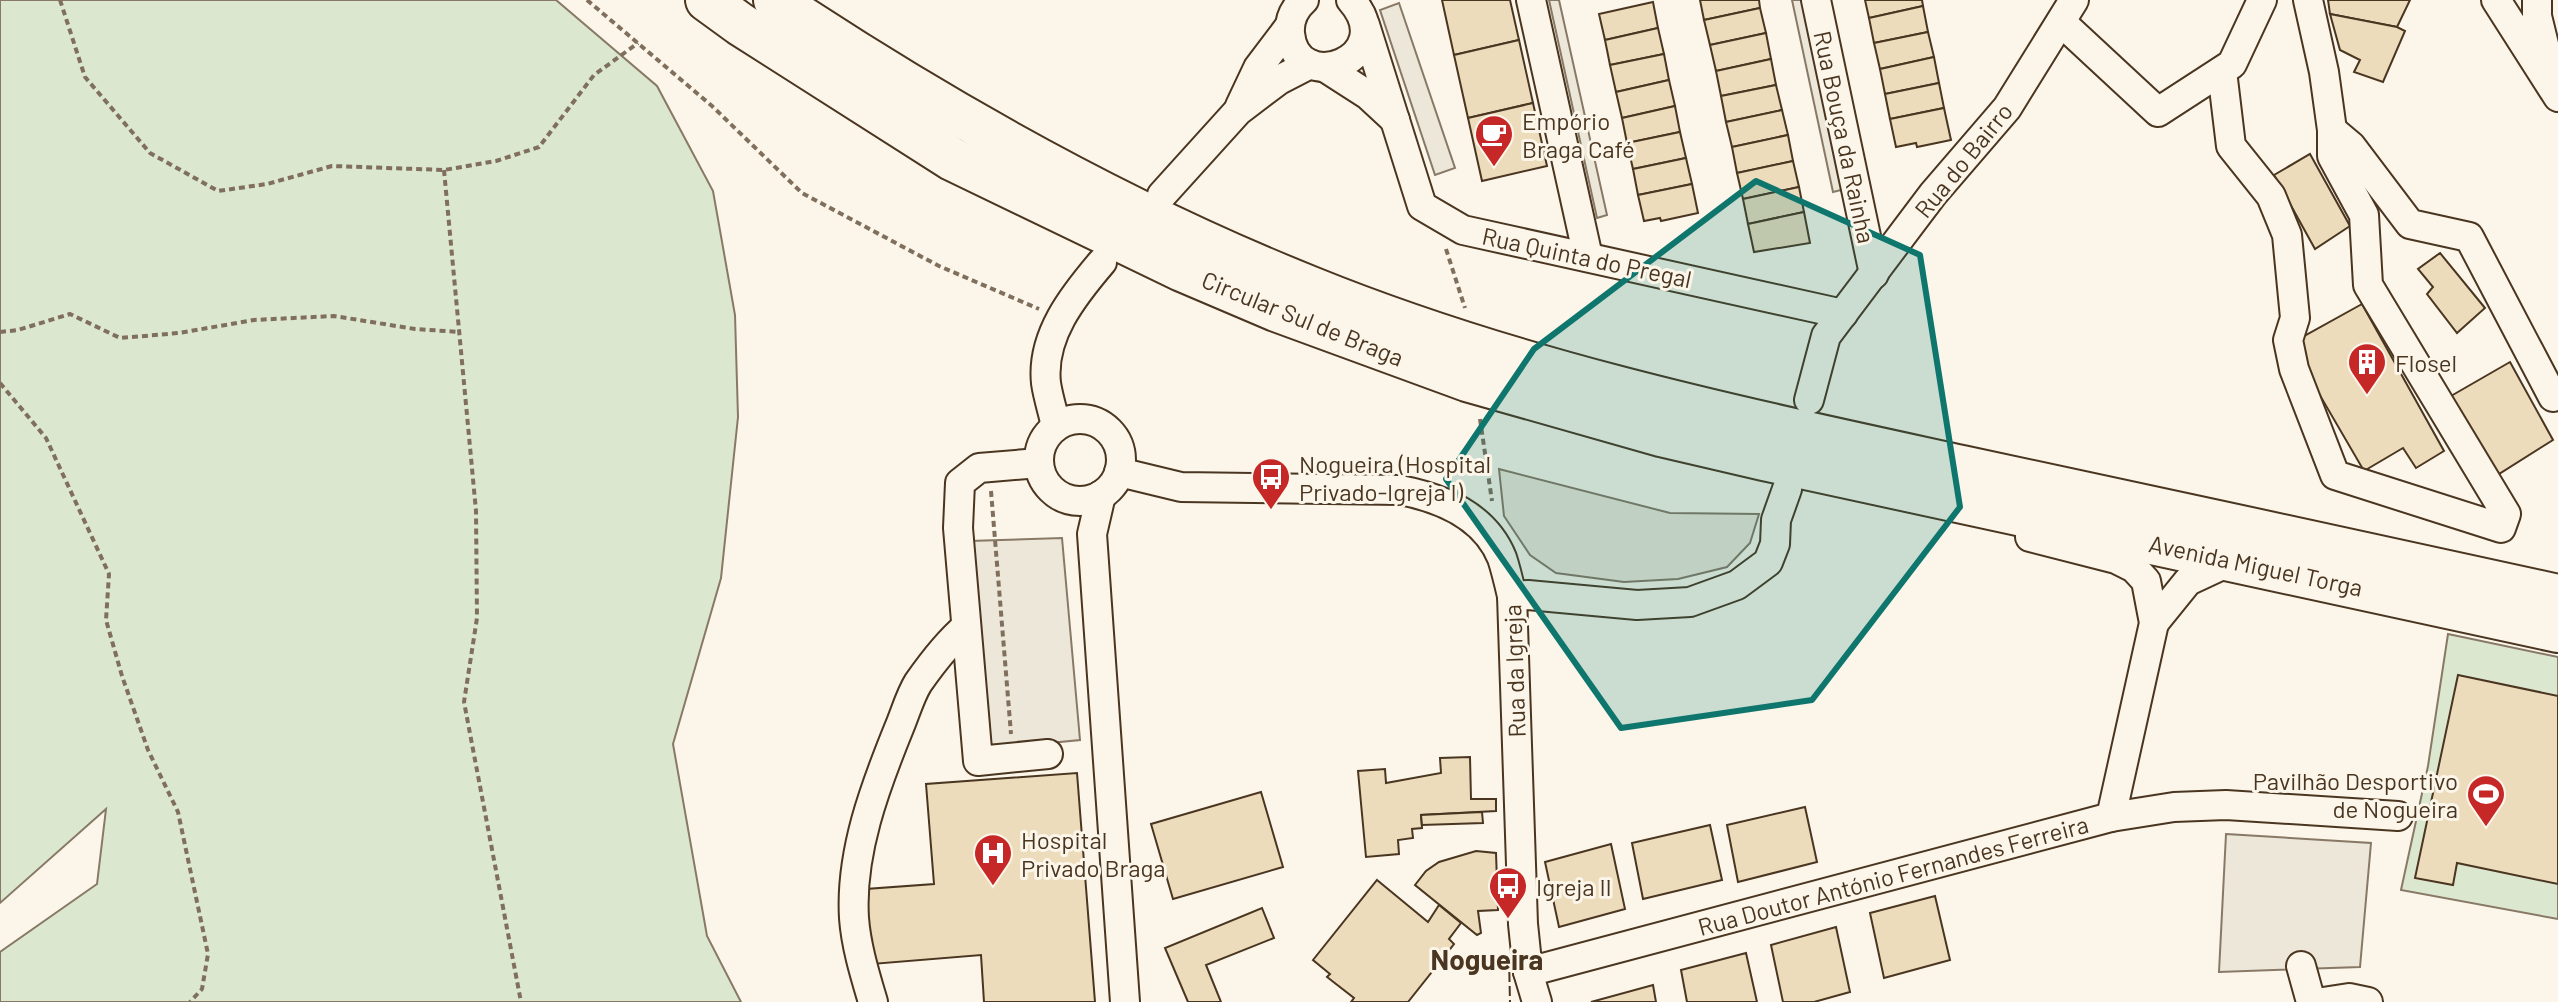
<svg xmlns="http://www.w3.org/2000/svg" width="2558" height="1002" viewBox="0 0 2558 1002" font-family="Barlow,sans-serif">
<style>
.green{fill:#dce7d0;stroke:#887966;stroke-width:2}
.parking{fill:#ede7d9;stroke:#887966;stroke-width:2}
.building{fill:#ecdcbc;stroke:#4a3520;stroke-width:2}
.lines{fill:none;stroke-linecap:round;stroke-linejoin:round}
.minor-casing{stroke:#4a3520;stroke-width:32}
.highway-casing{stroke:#4a3520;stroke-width:46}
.path{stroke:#7f6f5c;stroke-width:4;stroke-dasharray:6 4;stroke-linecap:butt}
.minor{stroke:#fbf6e9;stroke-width:28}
.highway{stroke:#fbf6e9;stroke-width:42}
.fence{stroke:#4a3520;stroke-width:2;stroke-dasharray:10 4;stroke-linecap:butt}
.marked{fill:#0f766e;fill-opacity:0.2;stroke:#0f766e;stroke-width:6;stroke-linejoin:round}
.labels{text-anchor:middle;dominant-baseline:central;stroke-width:6;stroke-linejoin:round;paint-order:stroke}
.poi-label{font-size:24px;fill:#4a3520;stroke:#fbf6e9;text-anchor:start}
.street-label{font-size:24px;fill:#4a3520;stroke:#fbf6e9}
.quarter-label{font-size:28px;font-weight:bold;fill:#4a3520;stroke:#fbf6e9}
</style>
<rect width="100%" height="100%" fill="#fbf6e9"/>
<!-- green -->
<g class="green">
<polygon points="0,0 556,0 657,86 713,191 735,315 738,417 721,578 673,744 707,936 741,1002 0,1002 0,952 97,884 106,809 0,903"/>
<polygon points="2448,634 2558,657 2558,919 2401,890 2428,766"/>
</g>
<!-- parking -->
<g class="parking">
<polygon points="1549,0 1559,0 1607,215 1597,218"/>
<polygon points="1792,0 1805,0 1845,189 1833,192"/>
<polygon points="1399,3 1455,168 1435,175 1380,10"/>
<polygon points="1499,469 1670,513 1759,514 1750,543 1727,567 1678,579 1624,582 1556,573 1530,555 1504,516"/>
<polygon points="1062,538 1080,740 987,749 969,541"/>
<polygon points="2226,834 2371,843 2360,967 2219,972"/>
</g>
<!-- building -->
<g class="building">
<polygon points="1442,0 1510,0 1519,40 1454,55"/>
<polygon points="1700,0 1759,0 1760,8 1704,20"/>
<polygon points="1865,0 1922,0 1923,6 1869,18"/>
<polygon points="2328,0 2410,0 2397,27 2330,14"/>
<polygon points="1653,2 1658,28 1605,40 1599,14"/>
<polygon points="1923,6 1928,32 1874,43 1869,18"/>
<polygon points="1760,8 1766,33 1710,45 1704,20"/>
<polygon points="2330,14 2397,27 2405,31 2383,82 2354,72 2360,60 2340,50"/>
<polygon points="1658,28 1664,54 1610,65 1605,40"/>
<polygon points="1928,32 1934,57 1880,69 1874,43"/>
<polygon points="1766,33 1771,59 1716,71 1710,45"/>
<polygon points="1519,40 1533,103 1468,118 1454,55"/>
<polygon points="1664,54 1669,80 1616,92 1610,65"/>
<polygon points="1934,57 1939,83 1885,94 1880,69"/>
<polygon points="1771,59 1776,85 1721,96 1716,71"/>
<polygon points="1669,80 1675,106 1622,118 1616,92"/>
<polygon points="1939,83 1944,108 1890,119 1885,94"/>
<polygon points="1776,85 1782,110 1726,122 1721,96"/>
<polygon points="1533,103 1547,166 1482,181 1468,118"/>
<polygon points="1675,106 1680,132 1627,143 1622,118"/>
<polygon points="1944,108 1951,140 1917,147 1916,143 1896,147 1890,119"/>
<polygon points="1782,110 1788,135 1732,147 1726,122"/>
<polygon points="1680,132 1686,158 1633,169 1627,143"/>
<polygon points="1788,135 1793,161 1737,173 1732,147"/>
<polygon points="2310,154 2350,226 2315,249 2274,175"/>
<polygon points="1686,158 1692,184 1638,195 1633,169"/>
<polygon points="1793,161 1799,187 1743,199 1737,173"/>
<polygon points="1692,184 1698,213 1661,221 1660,218 1644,221 1638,195"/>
<polygon points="1799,187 1804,212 1748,224 1743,199"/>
<polygon points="1804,212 1810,243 1754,252 1748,224"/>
<polygon points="2440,253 2485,308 2457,333 2427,294 2433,287 2418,269"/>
<polygon points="2362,304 2444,451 2416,468 2403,448 2364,471 2290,344"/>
<polygon points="2510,362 2553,440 2491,479 2444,400"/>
<polygon points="2458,675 2558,696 2558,884 2457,863 2453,885 2415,878"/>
<polygon points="1470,757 1471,799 1496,799 1496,811 1421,815 1422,828 1412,829 1413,838 1398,840 1399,854 1366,857 1358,771 1385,769 1386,783 1441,773 1440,758"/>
<polygon points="1077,773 1095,1002 984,1002 981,955 872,964 866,889 934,884 926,784"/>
<polygon points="1261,792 1283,867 1173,899 1151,824"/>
<polygon points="1805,807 1817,862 1738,882 1727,825"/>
<polygon points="1482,812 1483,823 1422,825 1421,815"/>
<polygon points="1710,825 1722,880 1643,899 1632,843"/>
<polygon points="1611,844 1625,909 1559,927 1545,862"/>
<polygon points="1476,851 1496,853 1498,910 1478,911 1481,933 1477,935 1415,885 1426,871 1439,862"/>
<polygon points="1377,880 1428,922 1439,905 1461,923 1449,939 1454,944 1408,1002 1351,1002 1354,998 1327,977 1330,974 1313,960"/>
<polygon points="1935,896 1950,960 1884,978 1870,913"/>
<polygon points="1262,908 1274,938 1206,965 1221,1002 1188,1002 1165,948"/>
<polygon points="1836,927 1850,992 1814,1002 1783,1002 1771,945"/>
<polygon points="1746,953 1757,1002 1687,1002 1681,970"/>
<polygon points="1653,985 1656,1002 1591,1002"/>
</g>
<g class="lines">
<defs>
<g id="minor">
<path d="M1304,0C1295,8 1289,19 1290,33C1296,99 1402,58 1351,0"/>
<polyline points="1531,0 1588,257"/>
<polyline points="1816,0 1874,274"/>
<polyline points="2496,0 2558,97"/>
<polyline points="2537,0 2537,16 2550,69"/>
<polyline points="2061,22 2158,112 2232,64 2262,0"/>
<polyline points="1365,25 1422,206 1463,230 1843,314"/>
<polyline points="1326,68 1368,95 1395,120"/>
<polyline points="2222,71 2231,146 2271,196 2287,235 2295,318 2288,340 2294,369 2335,475 2501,528 2506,514 2368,285 2364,215 2332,156 2332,130 2324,72 2308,0"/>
<polyline points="1240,106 1258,68 1289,27"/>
<polyline points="2332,130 2351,146 2410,224 2469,237 2553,397"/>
<polyline points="1162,195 1238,111 1279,80 1310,64"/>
<polyline points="1809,400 1826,336 1933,194 2007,108 2074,0"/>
<circle cx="1080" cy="460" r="41"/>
<path d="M1056,426C1053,412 1048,397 1046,383C1041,336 1073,296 1102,262"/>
<polyline points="1039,463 979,468 960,483 958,528 978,761 1048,754"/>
<path d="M1119,472L1181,487L1400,490C1442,498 1485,516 1502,558C1506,570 1509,583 1512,596L1523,924L1528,972L1537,1002"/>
<polyline points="1101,495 1092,534 1125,1002"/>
<polyline points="1512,596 1528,595 1637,605 1690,602 1737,585 1768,562 1775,544 1776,520 1787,489"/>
<polyline points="2154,623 2188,581 2233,560"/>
<polyline points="2111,817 2174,807 2226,805 2398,816"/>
<polyline points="2301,966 2311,1002"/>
<polyline points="1528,972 2111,817 2154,623 2146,581 2134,568 2116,559 2030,537"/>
<path d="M873,1002C865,975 856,946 854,918C850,853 875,787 899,728C905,714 910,696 918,683C932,663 947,643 966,627"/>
<polyline points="2323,1002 2349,998 2368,1002"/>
</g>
<g id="highway">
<polyline points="707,0 740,24 952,159 1182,270 1276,310 1467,380 1661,435 1764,459 2558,631"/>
<path d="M775,0C945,113 1121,212 1311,288C1521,373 1742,419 1962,467C2161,509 2359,553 2558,596"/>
</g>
</defs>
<!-- minor casing -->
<use href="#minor" class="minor-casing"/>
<!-- highway casing -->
<use href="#highway" class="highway-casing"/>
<!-- path -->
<g class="path">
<polyline points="60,0 85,77 150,153 218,191 267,184 332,166 444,170 496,161 539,147 594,75 638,43"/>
<polyline points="587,0 712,106 802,193 939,266 1039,309"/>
<polyline points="444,170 476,511 477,618 464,702 521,1002"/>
<polyline points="1446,249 1465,308"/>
<polyline points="0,332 18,330 70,314 120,338 179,333 254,320 334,316 415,329 460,332"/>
<polyline points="0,383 46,438 109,574 106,620 122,676 148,750 178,812 208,954 202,989 190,1002"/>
<polyline points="1480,419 1492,501"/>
<polyline points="991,491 1011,734"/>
</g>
<!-- minor -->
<use href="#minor" class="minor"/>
<!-- highway -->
<use href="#highway" class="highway"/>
<!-- fence -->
<polyline class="fence" points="1509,958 1510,1002"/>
</g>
<!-- marked area -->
<path class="marked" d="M1756,181L1920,255L1960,507L1812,700L1621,728L1446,479L1534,349Z"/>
<!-- icons -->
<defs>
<symbol id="cafe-pin" viewBox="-11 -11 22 30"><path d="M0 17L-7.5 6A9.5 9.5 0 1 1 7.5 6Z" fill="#c62828" stroke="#fbf6e9"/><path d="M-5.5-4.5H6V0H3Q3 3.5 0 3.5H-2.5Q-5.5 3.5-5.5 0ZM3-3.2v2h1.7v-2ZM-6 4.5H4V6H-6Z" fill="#fff"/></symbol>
<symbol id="building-pin" viewBox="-11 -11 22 30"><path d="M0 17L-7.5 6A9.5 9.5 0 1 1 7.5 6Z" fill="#c62828" stroke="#fbf6e9"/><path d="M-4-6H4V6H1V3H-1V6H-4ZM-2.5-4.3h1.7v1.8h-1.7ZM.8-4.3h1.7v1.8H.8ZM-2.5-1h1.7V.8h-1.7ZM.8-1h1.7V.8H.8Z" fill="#fff"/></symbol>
<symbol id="bus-pin" viewBox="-11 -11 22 30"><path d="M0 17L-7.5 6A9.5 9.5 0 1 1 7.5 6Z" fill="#c62828" stroke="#fbf6e9"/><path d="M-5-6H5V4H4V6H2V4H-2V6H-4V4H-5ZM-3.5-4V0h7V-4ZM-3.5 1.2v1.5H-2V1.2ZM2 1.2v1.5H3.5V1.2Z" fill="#fff"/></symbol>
<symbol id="stadium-pin" viewBox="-11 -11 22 30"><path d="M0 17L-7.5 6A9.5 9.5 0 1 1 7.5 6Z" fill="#c62828" stroke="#fbf6e9"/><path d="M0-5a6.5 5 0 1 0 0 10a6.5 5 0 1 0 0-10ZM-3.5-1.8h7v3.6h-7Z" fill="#fff"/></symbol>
<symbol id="hospital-pin" viewBox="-11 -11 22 30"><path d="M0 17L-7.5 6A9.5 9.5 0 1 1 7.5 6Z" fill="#c62828" stroke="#fbf6e9"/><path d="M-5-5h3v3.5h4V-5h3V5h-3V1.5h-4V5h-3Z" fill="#fff"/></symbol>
</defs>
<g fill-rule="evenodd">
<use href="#cafe-pin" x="1472" y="112" width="44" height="60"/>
<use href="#building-pin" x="2345" y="340" width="44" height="60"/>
<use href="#bus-pin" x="1249" y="455" width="44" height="60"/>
<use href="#stadium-pin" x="2464" y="772" width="44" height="60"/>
<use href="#hospital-pin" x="971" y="831" width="44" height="60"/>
<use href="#bus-pin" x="1486" y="864" width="44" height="60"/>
</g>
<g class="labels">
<!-- poi labels -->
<g class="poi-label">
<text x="1522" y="120">Empório<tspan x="1522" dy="28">Braga Café</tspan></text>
<text x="2395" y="362">Flosel</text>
<text x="1299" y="463">Nogueira (Hospital<tspan x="1299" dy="28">Privado-Igreja I)</tspan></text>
<text x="2458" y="780" text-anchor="end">Pavilhão Desportivo<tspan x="2458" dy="28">de Nogueira</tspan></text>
<text x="1021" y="839">Hospital<tspan x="1021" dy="28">Privado Braga</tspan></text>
<text x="1536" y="886">Igreja II</text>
</g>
<!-- street labels -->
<g class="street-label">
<text transform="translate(1845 137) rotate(78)">Rua Bouça da Rainha</text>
<text transform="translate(1963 160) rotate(-51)">Rua do Bairro</text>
<text transform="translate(1587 257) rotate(12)">Rua Quinta do Pregal</text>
<text transform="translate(1303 318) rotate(22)">Circular Sul de Braga</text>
<text transform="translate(2256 565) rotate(12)">Avenida Miguel Torga</text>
<text transform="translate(1514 671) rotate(-92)">Rua da Igreja</text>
<text transform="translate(1893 875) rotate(-15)">Rua Doutor António Fernandes Ferreira</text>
</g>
<!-- quarter labels -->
<g class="quarter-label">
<text x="1487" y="959">Nogueira</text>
</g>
</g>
</svg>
